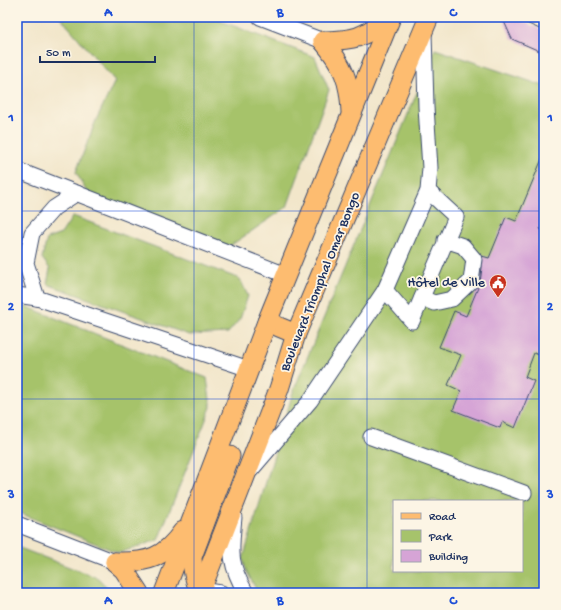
<svg xmlns="http://www.w3.org/2000/svg" width="561" height="610" viewBox="0 0 561 610" font-family="'Gochi Hand',sans-serif">
<style>
.green{fill:#a6c36b;stroke:#607964;fill-rule:evenodd}
.building{fill:#d6a4d6}
.lines{fill:none;stroke-linecap:round;stroke-linejoin:round}
.minor-casing{stroke:#3b4a6e;stroke-width:17}
.major-casing{stroke:#3b4a6e;stroke-width:21}
.minor{stroke:#fff;stroke-width:15}
.major{stroke:#fdbc70;stroke-width:19}
.grid{fill:none;stroke:#1d4ed8;stroke-width:1;stroke-opacity:0.55}
.labels{text-anchor:middle;dominant-baseline:central;stroke-width:3.5;stroke-linejoin:round;paint-order:stroke}
.street-label{font-size:14px;fill:#1b2f5e;stroke:#fcf5e5}
.poi-label{font-size:14px;fill:#1b2f5e;stroke:#fcf5e5;text-anchor:end}
.neatline{fill:none;stroke:#1d4ed8;stroke-width:1.5}
.grid-label{font-size:13px;text-anchor:middle;font-weight:bold;fill:#1d4ed8}
</style>
<rect width="100%" height="100%" fill="#fcf5e5"/>
<filter id="ink" filterUnits="userSpaceOnUse"><feTurbulence type="fractalNoise" baseFrequency=".025" numOctaves="2"/><feDisplacementMap in="SourceGraphic" scale="8" xChannelSelector="R" yChannelSelector="G"/><feConvolveMatrix kernelMatrix="1 2 1 2 8 2 1 2 1" color-interpolation-filters="sRGB"/></filter>
<filter id="wash" filterUnits="userSpaceOnUse"><feTurbulence type="fractalNoise" baseFrequency=".012" numOctaves="4" result="noise"/><feDisplacementMap in="SourceGraphic" scale="16" xChannelSelector="R" yChannelSelector="G"/><feGaussianBlur stdDeviation="0.9" result="paint"/><feColorMatrix in="noise" values="0 0 0 0 0 0 0 0 0 0 0 0 0 0 0 0 0 1.4 0 .05"/><feComposite in="paint" operator="in"/></filter>
<g filter="url(#wash)">
<rect width="100%" height="100%" fill="#f2e6ca"/>
<!-- green -->
<g class="green">
<polygon points="60,17 210,17 315,57 329,90 287,207 227,248 90,198 76,172 96,120 115,81"/>
<path d="M435,49L544,86V593H258L246,570L243,559L293,392ZM394,501H522V571H394Z"/>
<polygon points="73,216 240,279 248,296 240,319 228,333 189,335 47,284 50,269 42,258 47,239 61,234"/>
<polygon points="25,306 207,378 211,407 158,540 119,553 17,512 17,333"/>
<polygon points="17,547 98,578 112,593 17,593"/>
</g>
<g id="blocks">
<!-- building -->
<g class="building">
<polygon points="502,17 513,17 544,31 544,53 512,39"/>
<polygon points="544,154 544,220 540,229 544,231 544,357 534,353 525,377 534,381 515,428 502,422 500,428 453,410 461,391 448,385 461,355 439,347 454,311 466,316 480,283 483,260 482,256 489,258 506,217 516,221"/>
</g>
</g>
</g>
<g filter="url(#ink)">
<use href="#blocks" fill-opacity="0" stroke="#3b4a6e" stroke-width="1"/>
<g class="lines">
<defs>
<g id="minor">
<polyline points="260,17 323,41"/>
<polyline points="17,170 286,275"/>
<polyline points="385,290 412,321 456,217 428,191"/>
<polyline points="17,295 37,298 249,369"/>
<polyline points="37,298 26,263 32,233 54,208 77,193"/>
<polyline points="422,298 434,303 452,299 471,281 474,259 463,246 445,240"/>
<polyline points="371,437 524,493"/>
<polyline points="251,470 310,401 385,290 428,191 430,168 426,107 424,32"/>
<path d="M234,517C231,552 228,562 246,593"/>
<polyline points="17,524 115,562"/>
<polyline points="201,593 208,591 221,593"/>
</g>
<g id="major">
<path d="M323,41C343,65 350,81 351,112"/>
<path d="M323,41C348,40 367,40 384,17"/>
<polyline points="267,322 296,334"/>
<path d="M115,562C148,563 164,558 183,531"/>
<polyline points="115,562 124,570 139,593"/>
<polyline points="164,593 267,322 391,17"/>
<polyline points="200,593 279,389 296,334 429,17"/>
<path d="M200,593C195,581 192,570 192,557L230,456"/>
</g>
</defs>
<!-- minor casing -->
<use href="#minor" class="minor-casing"/>
<!-- major casing -->
<use href="#major" class="major-casing"/>
<!-- minor -->
<use href="#minor" class="minor"/>
<!-- major -->
<use href="#major" class="major"/>
</g>
</g>
<!-- grid -->
<path class="grid" d="M194,17V593M367,17V593M17,211H544M17,399H544"/>
<!-- icons -->
<defs>
<symbol id="civic-pin" viewBox="-11 -11 22 30"><path d="M0 17L-7.5 6A9.5 9.5 0 1 1 7.5 6Z" fill="#c8321e" stroke="#fcf5e5"/><path d="M-.6-6.5H3V-4.5H.6V-3L4-1V1h2V6H-6V1h2V-1L-.6-3ZM-1.2 2.5V6h2.4V2.5Z" fill="#fff"/></symbol>
</defs>
<g fill-rule="evenodd">
<use href="#civic-pin" x="488" y="273" width="20" height="27"/>
</g>
<g class="labels">
<!-- street labels -->
<g class="street-label">
<text transform="translate(321 282) rotate(-68)">Boulevard Triomphal Omar Bongo</text>
</g>
<!-- poi labels -->
<g class="poi-label">
<text x="485" y="283">Hôtel de Ville</text>
</g>
</g>
<!-- margin -->
<rect width="561" height="610" fill="none" stroke="#fcf5e5" stroke-width="44"/>
<!-- legend -->
<rect x="393" y="500" width="130" height="72" fill="#fcf5e5" stroke="#a2a6af"/>
<rect x="401" y="513" width="20" height="6" fill="#fdbc70" stroke="#a2a6af"/>
<text x="429" y="520" font-size="12" fill="#1b2f5e">Road</text>
<rect x="401" y="530" width="20" height="12" fill="#a6c36b" stroke="#a2a6af"/>
<text x="429" y="540" font-size="12" fill="#1b2f5e">Park</text>
<rect x="401" y="550" width="20" height="12" fill="#d6a4d6" stroke="#a2a6af"/>
<text x="429" y="560" font-size="12" fill="#1b2f5e">Building</text>
<!-- scale -->
<path d="M40 56v6h115v-6" fill="none" stroke="#1b2f5e" stroke-width="2"/>
<text x="46" y="56" font-size="12" fill="#1b2f5e" stroke="#fcf5e5" stroke-width="3" paint-order="stroke">50 m</text>
<rect x="22" y="22" width="517" height="566" class="neatline"/>
<g class="grid-label">
<text x="108" y="16">A</text>
<text x="280" y="16">B</text>
<text x="453" y="16">C</text>
<text x="11" y="121">1</text>
<text x="550" y="121">1</text>
<text x="11" y="310">2</text>
<text x="550" y="310">2</text>
<text x="11" y="498">3</text>
<text x="550" y="498">3</text>
<text x="108" y="604">A</text>
<text x="280" y="604">B</text>
<text x="453" y="604">C</text>
</g>
</svg>
